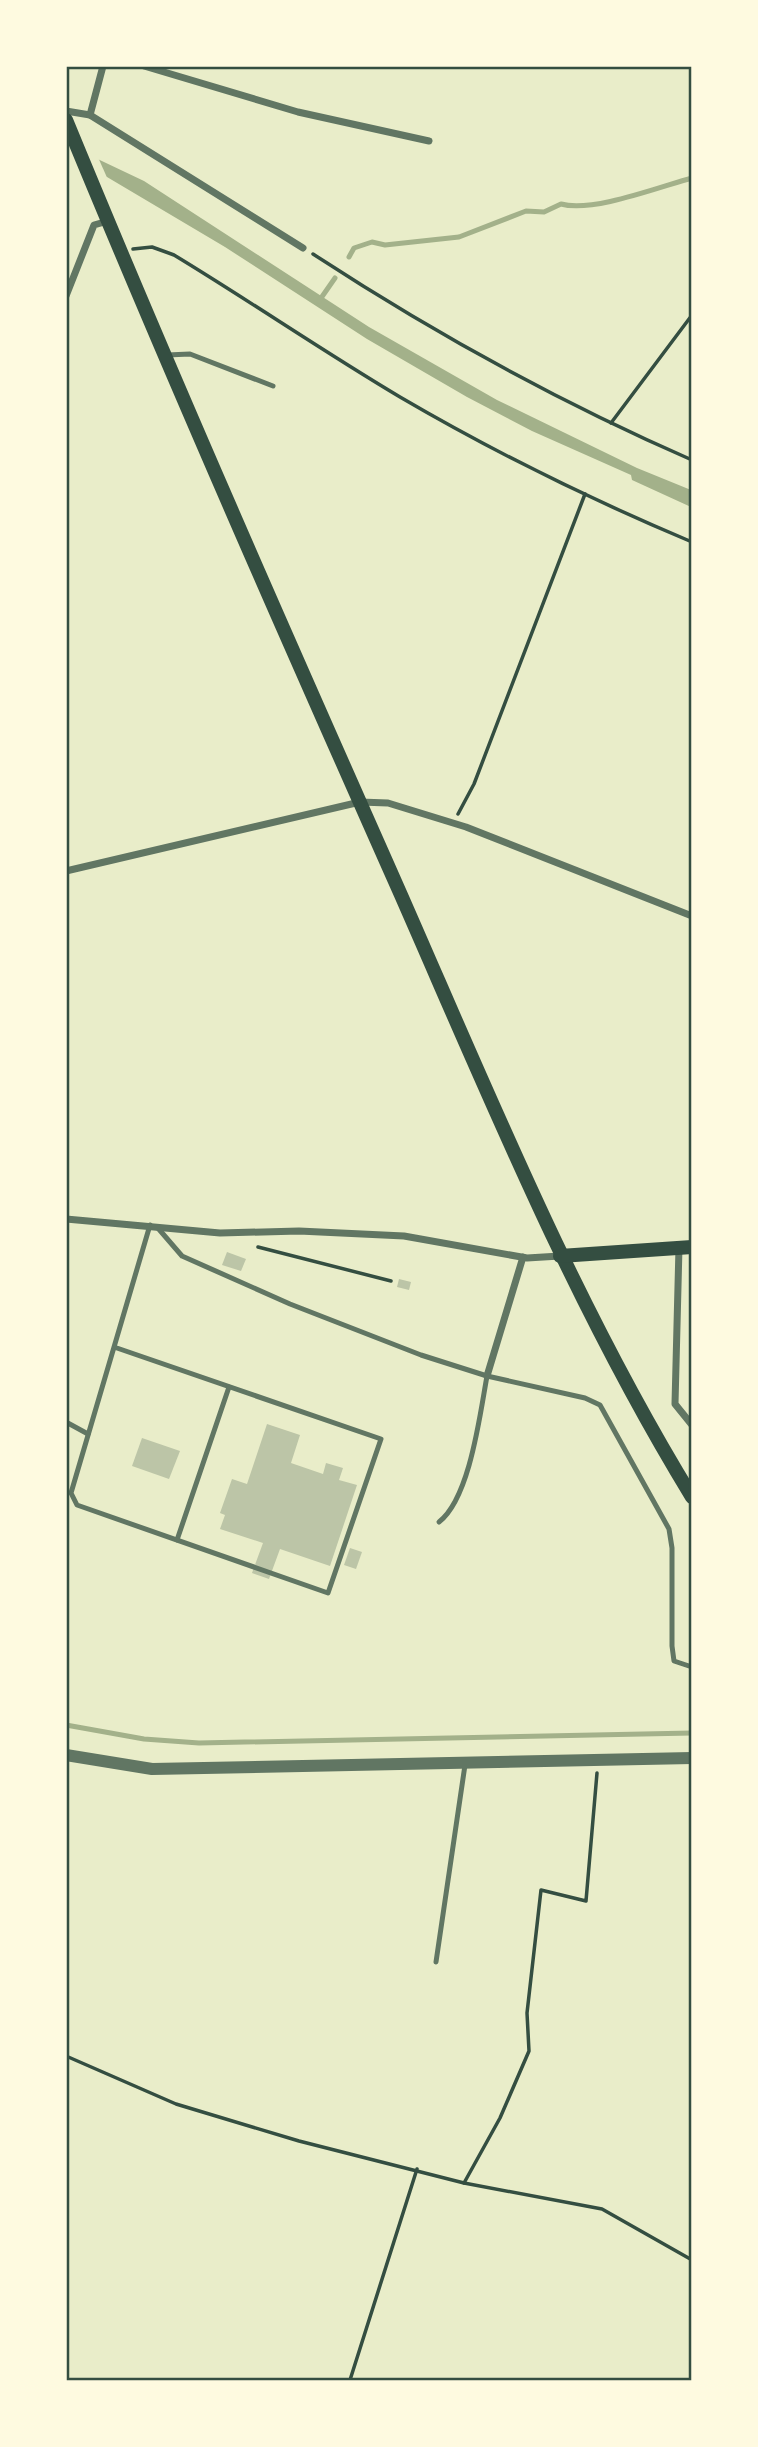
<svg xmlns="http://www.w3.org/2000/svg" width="758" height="2447" viewBox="0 0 758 2447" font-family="'PT Sans',sans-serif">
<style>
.water{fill:#a3b18a}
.pier{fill:#e9edc9}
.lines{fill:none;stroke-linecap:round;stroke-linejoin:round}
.stream{stroke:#a3b18a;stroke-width:5}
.building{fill:#bcc5a7}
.path{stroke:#344e41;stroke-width:3.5}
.service{stroke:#617663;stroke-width:5}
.minor{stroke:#617663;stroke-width:7}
.tertiary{stroke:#617663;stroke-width:12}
.secondary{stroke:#344e41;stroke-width:14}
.neatline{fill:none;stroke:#344e41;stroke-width:2.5}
</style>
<rect width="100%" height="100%" fill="#e9edc9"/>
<!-- water -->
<polygon class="water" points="66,144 144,181 369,327 497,400 637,468 691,490 691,507 632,480 631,475 532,431 467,397 367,339 225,247 107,177 67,163"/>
<!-- pier -->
<polygon class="pier" points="66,140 97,155 109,182 69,168"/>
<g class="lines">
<!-- stream -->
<g class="stream">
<path d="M349,257L354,248L372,242L385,245L459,237L526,211L544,212L561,204C592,213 659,187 692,178"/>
<polyline points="319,301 335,278"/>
<polyline points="66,1725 144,1739 199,1743 692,1733"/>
</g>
</g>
<!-- building -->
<g class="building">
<polygon points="227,1252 246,1259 241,1271 222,1265"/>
<polygon points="399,1279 411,1282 409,1290 397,1287"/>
<polygon points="267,1424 300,1435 291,1463 323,1474 326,1463 343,1468 339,1480 357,1485 330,1566 280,1549 269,1579 252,1573 263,1543 220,1529 225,1515 220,1513 232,1479 247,1484"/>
<polygon points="142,1438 180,1451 169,1479 132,1466"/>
<polygon points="350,1548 362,1552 356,1569 344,1565"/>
</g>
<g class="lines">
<!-- path -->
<g class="path">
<path d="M133,249L152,247L174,255C250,301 324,352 400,397C494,452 592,500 692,542"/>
<path d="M313,254C434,333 559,402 692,460"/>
<polyline points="611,423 692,315"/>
<polyline points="458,814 474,784 585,494"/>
<polyline points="258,1247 391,1281"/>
<polyline points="66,2056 176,2104 299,2141 464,2183 602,2209 692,2260"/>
<polyline points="464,2183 500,2118 529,2051 527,2013 541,1890 586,1901 597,1773"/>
<polyline points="350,2380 417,2169"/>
</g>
<!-- service -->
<g class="service">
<polyline points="167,355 190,354 273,386"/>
<polyline points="157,1227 182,1256 290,1304 421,1355 487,1376 585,1398 600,1405 669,1529 672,1548 672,1646 674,1661 692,1667"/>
<polyline points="114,1347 381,1439 328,1593 77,1505 71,1493 150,1225"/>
<polyline points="66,1422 88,1434"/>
<path d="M439,1522C470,1498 480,1414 487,1376"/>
<polyline points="177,1540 229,1387"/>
<polyline points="436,1962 465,1765"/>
</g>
<!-- minor -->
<g class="minor">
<polyline points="144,66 298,112 429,141"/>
<polyline points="66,111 90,115 303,248"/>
<polyline points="90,115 103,66"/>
<polyline points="66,296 94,225 108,221"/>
<polyline points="66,871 360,802 388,803 466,827 692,916"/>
<polyline points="66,1219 220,1233 299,1231 404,1236 527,1258 560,1256"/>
<polyline points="679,1247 675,1404 692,1425"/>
<polyline points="487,1376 523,1257"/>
</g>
<!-- tertiary -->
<polyline class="tertiary" points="66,1755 152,1769 692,1758"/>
<!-- secondary -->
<g class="secondary">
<path d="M66,120C173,380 287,638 401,895C491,1100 575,1306 692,1497"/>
<polyline points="560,1256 692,1247"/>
</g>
</g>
<!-- border -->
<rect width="758" height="2447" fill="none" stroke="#fefae0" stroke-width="136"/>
<rect x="68" y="68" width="622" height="2311" class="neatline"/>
</svg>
